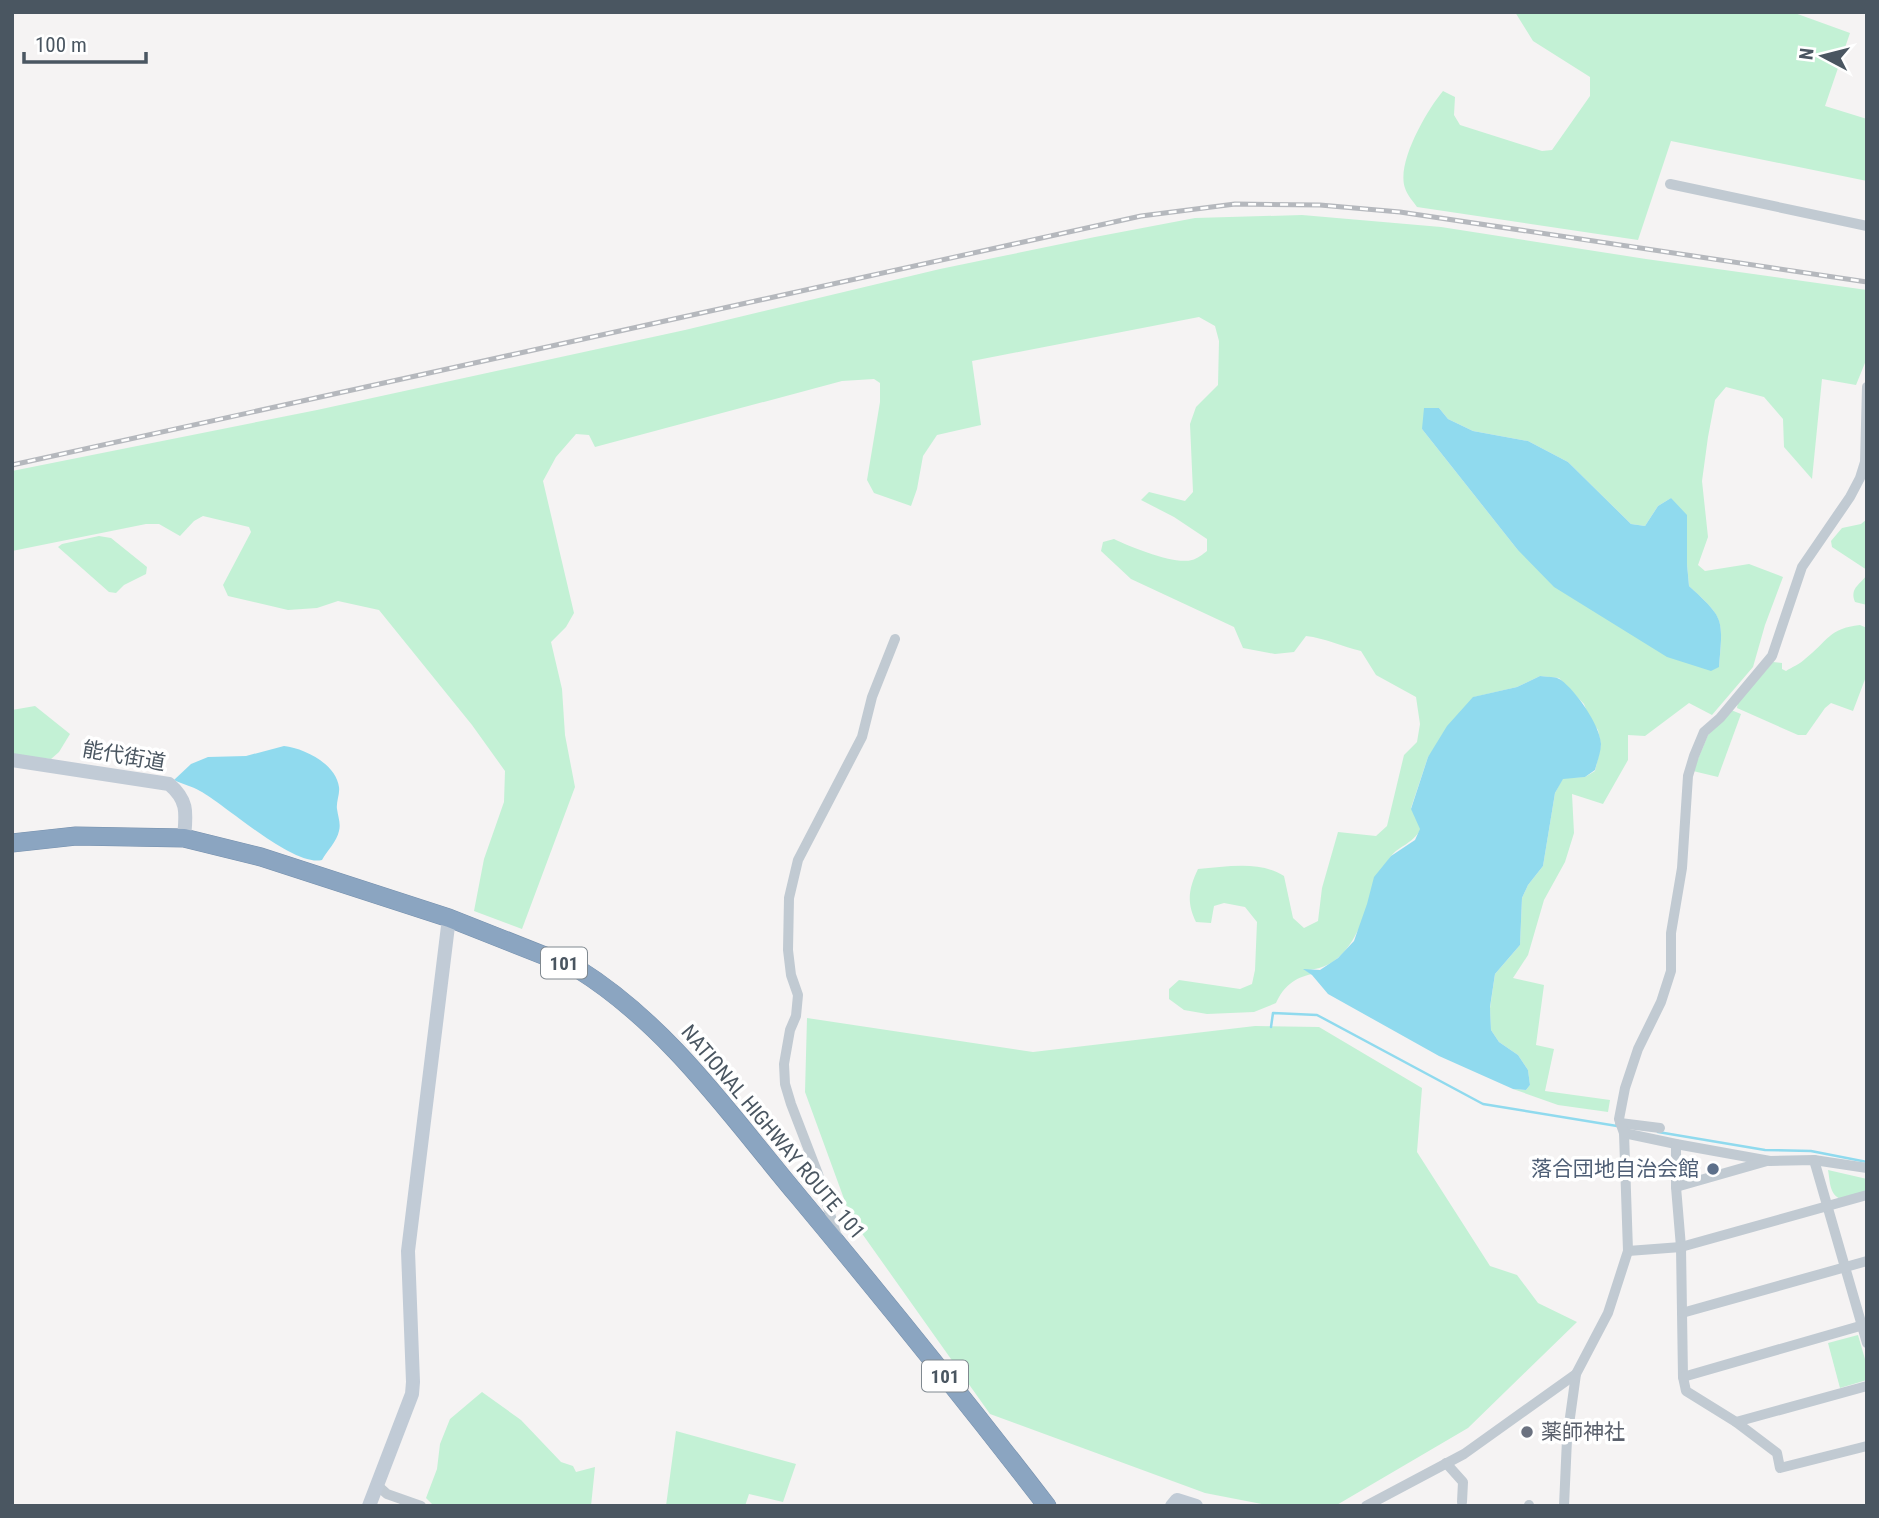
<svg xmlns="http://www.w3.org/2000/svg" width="1879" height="1518" viewBox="0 0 1879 1518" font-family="'Roboto Condensed','Noto Sans JP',sans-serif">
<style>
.green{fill:#c3f1d5;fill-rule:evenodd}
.water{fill:#90daee}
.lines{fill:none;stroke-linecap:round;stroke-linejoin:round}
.stream{stroke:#90daee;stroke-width:2.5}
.highway-casing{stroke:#7690ad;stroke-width:19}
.street{stroke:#c1cad2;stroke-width:10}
.secondary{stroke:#c1cbd6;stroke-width:14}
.highway{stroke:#8ba5c1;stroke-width:18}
.rail-casing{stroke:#b5b8bd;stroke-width:5}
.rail{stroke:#fff;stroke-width:2.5;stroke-dasharray:8;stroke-linecap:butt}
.service-dot{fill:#5c6f8a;stroke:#fff;stroke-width:2.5}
.worship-dot{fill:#6b7280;stroke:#fff;stroke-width:2.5}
.labels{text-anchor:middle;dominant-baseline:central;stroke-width:7;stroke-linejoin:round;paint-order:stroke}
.shield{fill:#fff;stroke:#808990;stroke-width:2}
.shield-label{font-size:19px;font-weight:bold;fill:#4a5661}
.street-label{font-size:21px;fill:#4a5661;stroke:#fff}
.service-label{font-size:21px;fill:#4e5e75;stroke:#fff;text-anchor:end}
.worship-label{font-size:21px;fill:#5b616d;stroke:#fff;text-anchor:start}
</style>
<rect width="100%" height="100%" fill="#f5f3f3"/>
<!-- green -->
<g class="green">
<path d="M1515,12H1792L1850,33L1825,106L1867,119V181L1671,141L1638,240L1417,207C1413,201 1407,195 1405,188C1396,163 1427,110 1443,91L1455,97L1454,115L1460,125L1542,151L1552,150L1590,96V77L1533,41Z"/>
<path d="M1302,215L1441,227L1646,259L1867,290V358L1856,385L1822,379L1812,479L1784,447L1783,419L1764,397L1726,387L1715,400L1708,437L1702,481L1708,537L1698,565L1705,571L1749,564L1783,577L1765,625L1753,667L1712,715L1689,703L1645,736L1628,735V760L1603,804L1572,794L1574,833L1565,862L1544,900L1528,955L1513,978L1544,985L1536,1045L1554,1049L1545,1091L1610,1100L1608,1112L1558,1105L1513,1089L1526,1090L1530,1085L1528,1070L1518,1055L1499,1042L1491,1030L1490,1008L1495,974L1520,945L1522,898L1528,885L1543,866L1555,793L1563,778L1585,777L1595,771L1601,745L1598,730L1589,717L1584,704L1559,678L1540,676L1517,687L1474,697L1428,757L1411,808L1421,829C1412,845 1397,846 1389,859C1365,897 1361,969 1305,970L1312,974C1294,978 1284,986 1276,1003L1254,1012L1207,1014L1184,1010L1169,999V989L1179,980L1240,989L1252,984L1255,970L1257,922L1245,907L1224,903L1214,906L1211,923L1196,922C1186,902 1189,888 1198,869C1226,867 1259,860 1284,876L1293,918L1304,928L1318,921L1322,888L1338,832L1376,836L1387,826L1404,755L1417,742L1420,724L1416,697L1376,675L1361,651C1343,647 1325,638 1306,636L1294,652L1275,654L1243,648L1234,627L1131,579L1101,551L1103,542L1114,539C1131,547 1174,565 1192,560C1197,559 1203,554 1207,551V539L1174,517L1141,500L1149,492L1185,501L1193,492L1190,424L1196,407L1218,385L1219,341L1215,326L1199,317L972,361L981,425L937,435L923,456L917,489L911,506L874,493L867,480L880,402V383L874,379L842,381L595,447L589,435L576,434L556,457L543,481L574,613L566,627L551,642L562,689L565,735L575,787L522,929L474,911L484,859L504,802L505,771L472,725L379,610L338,601L317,608L288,610L228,596L223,585L251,532L249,527L203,516L194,521L180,536L159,524H146L12,551V471L317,410L685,330L940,269L1095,237L1195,218ZM1439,408L1448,419L1473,431L1528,441L1568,462L1631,524L1645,526L1658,506L1671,498L1687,564L1689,586C1725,619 1723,619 1719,667L1517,549L1422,429Z"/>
<polygon points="1867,519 1867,570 1832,547 1831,541 1842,528 1861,524"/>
<polygon points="99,536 111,538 147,567 146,574 124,585 116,593 109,592 58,547 62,544"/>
<path d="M1867,574V605L1855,602C1849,587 1862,584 1867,574Z"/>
<path d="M1860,625L1867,628V674L1853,711L1831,703L1825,708L1806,735H1798L1737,708L1738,702L1773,662L1782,663V669L1786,671C1792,667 1800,664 1805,659C1827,642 1829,628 1860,625Z"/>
<polygon points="35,706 70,734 59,752 51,759 12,755 12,710"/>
<polygon points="1731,710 1741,714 1718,777 1693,771 1708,735"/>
<polygon points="807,1018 1033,1052 1255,1026 1319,1027 1422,1088 1417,1152 1490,1266 1517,1275 1538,1303 1577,1322 1468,1428 1335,1506 1272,1506 1205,1493 990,1414 851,1218 805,1092"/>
<path d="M1828,1170L1867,1179V1192L1841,1199C1829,1195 1830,1180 1828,1170Z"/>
<polygon points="1858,1335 1867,1366 1867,1380 1840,1388 1828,1343"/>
<polygon points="482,1392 521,1420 561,1462 573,1466 576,1472 595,1467 591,1506 434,1506 426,1498 437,1469 440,1444 450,1419"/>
<polygon points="676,1431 796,1464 783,1502 749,1494 745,1506 666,1506"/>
</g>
<!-- water -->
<g class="water">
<path d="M1424,408H1439L1448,419L1473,431L1528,441L1568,462L1631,524L1645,526L1658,506L1671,498L1687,515V564L1689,586C1725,619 1723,618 1719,667L1711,671L1667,657L1554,587L1517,549L1422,429Z"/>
<path d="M1540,676C1546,677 1556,676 1561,680C1576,691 1600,725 1601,744C1601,752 1597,762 1595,770L1585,777L1563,779L1555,793L1543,866L1528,885L1522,898L1520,945L1495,974L1490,1007L1491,1030L1499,1042L1518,1055L1528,1070L1530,1085L1526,1090L1513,1089L1439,1056L1328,994L1312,975L1303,969L1320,970L1338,958L1354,941L1367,904L1374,877L1391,856L1415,840L1420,829L1411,809L1428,757L1447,726L1473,697L1517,687Z"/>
<path d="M284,746C304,748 336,764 339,787C340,794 336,802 337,809C338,817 341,823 339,831C337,841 327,851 322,860C293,867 226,805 200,791C192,786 182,784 174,780L191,764L208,757L246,756Z"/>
</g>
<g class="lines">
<!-- stream -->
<g class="stream">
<polyline points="1271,1027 1273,1013 1317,1015 1483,1104 1617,1126"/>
<polyline points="1658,1132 1765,1150 1811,1151 1867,1162"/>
</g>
<defs>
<path id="highway" d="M12,843L76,836L184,838L261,857L449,918L578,969C669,1026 730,1115 798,1196C883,1298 966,1401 1047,1506"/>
</defs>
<!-- highway casing -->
<use href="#highway" class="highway-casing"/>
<!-- street -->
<g class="street">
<polyline points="1670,184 1867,226"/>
<polyline points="1620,1123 1660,1128"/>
<polyline points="1624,1133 1676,1144 1770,1161 1814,1160 1867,1168"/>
<polyline points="1676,1144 1676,1187 1681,1247 1683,1377 1686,1391 1736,1422 1777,1453 1780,1468 1867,1446"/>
<polyline points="1814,1160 1867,1343"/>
<polyline points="1676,1187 1767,1161"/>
<polyline points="837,1237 818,1174 791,1104 785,1084 784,1064 790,1030 796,1016 798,995 791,975 788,950 789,898 798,860 862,737 872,697 895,639"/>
<polyline points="1628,1251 1681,1247 1867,1195"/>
<polyline points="1682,1313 1867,1261"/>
<polyline points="1683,1377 1867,1324"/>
<polyline points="1736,1422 1867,1386"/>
<polyline points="1446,1463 1463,1482 1462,1502"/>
<polyline points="377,1485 387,1494 421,1506"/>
<polyline points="1529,1505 1529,1506"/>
<polyline points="1366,1506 1464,1454 1576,1374"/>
<polyline points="1564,1506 1567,1439 1576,1374 1608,1313 1628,1251 1624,1133 1619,1119 1625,1088 1638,1049 1661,1002 1671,971 1671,933 1682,868 1688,776 1694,756 1704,732 1720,718 1772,656 1802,567 1850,497 1860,478 1865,462 1867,387"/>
</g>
<!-- secondary -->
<g class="secondary">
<path d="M12,760L169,784C189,801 186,814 184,838"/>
<polyline points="369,1506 412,1394 413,1382 408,1251 449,918"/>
<polyline points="1172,1506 1177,1500 1196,1506"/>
</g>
<!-- highway -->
<use href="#highway" class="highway"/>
<defs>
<polyline id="rail" points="12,465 1141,216 1235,204 1320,205 1400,212 1867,282"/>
</defs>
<!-- rail casing -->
<use href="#rail" class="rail-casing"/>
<!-- rail -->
<use href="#rail" class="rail"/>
</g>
<!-- markers -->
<circle class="service-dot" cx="1713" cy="1169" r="7"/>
<circle class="worship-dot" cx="1527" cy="1432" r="7"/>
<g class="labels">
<!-- shield labels -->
<g class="shield">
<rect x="541" y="947.5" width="46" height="31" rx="5"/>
<rect x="922" y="1360.5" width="46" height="31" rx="5"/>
</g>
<g class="shield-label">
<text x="564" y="963">101</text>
<text x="945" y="1376">101</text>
</g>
<!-- street labels -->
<g class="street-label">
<text transform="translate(124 756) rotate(10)">能代街道</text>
<text transform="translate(773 1132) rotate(50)">NATIONAL HIGHWAY ROUTE 101</text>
</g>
<!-- service labels -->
<g class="service-label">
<text x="1699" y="1169">落合団地自治会館</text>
</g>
<!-- worship labels -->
<g class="worship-label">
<text x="1541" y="1432">薬師神社</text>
</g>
</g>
<!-- border -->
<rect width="1879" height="1518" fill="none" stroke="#4a5661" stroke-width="28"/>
<!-- north arrow -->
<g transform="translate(1823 56) rotate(277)" stroke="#ffffff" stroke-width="5" paint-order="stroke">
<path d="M0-5L12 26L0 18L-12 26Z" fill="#4a5661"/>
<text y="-10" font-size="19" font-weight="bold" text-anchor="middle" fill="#4a5661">N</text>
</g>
<!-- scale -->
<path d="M24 52v10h122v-10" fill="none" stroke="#4a5661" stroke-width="3.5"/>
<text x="35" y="52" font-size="21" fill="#4a5661" stroke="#ffffff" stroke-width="5" paint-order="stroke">100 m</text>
</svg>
